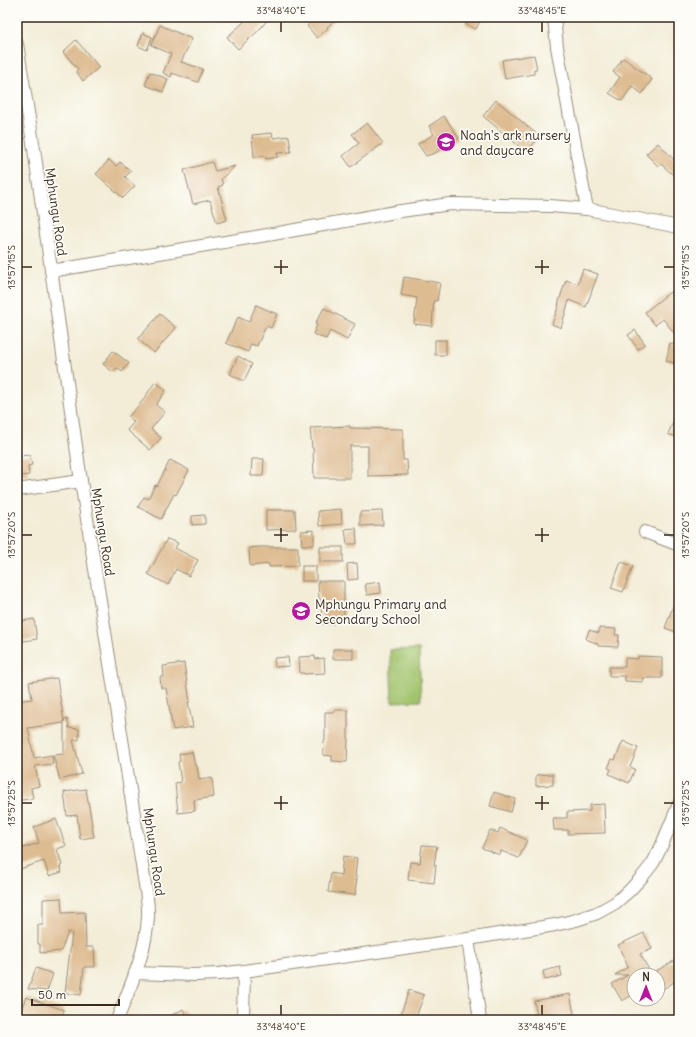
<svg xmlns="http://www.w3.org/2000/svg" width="696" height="1037" viewBox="0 0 696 1037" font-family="Delius,sans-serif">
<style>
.green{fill:#a1c36c;stroke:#6e7645}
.building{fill:#debc92}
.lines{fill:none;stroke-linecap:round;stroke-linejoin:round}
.street-casing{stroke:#978c7a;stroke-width:14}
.street{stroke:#fff;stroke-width:12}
.ticks{fill:none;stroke:#3b2a1e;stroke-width:1.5}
.labels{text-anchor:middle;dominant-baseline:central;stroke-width:3.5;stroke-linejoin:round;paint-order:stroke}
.poi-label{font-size:13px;fill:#3b2a1e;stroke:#fdfcf7;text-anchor:start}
.street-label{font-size:13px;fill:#3b2a1e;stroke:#fdfcf7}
.neatline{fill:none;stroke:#3b2a1e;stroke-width:1.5}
.ticks-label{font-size:10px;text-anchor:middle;fill:#3b2a1e}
</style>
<rect width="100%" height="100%" fill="#fdfcf7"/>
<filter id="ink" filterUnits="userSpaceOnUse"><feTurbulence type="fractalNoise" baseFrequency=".025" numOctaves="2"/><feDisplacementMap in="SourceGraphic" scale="8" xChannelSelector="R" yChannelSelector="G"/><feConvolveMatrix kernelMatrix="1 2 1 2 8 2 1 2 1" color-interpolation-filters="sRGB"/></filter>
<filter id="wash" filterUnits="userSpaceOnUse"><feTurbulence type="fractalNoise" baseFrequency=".012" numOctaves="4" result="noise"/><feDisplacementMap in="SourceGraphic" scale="16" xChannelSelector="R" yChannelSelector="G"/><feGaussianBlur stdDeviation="0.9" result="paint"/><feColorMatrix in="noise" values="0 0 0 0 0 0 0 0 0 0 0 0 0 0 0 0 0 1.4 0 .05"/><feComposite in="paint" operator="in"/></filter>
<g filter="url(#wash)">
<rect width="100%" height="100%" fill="#f3edd7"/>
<!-- green -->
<polygon class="green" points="419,649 421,701 392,702 390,650"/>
<g id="blocks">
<!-- building -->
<g class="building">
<polygon points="239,17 270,17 258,31 238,49 227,37 244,22"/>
<polygon points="317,17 339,17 327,27 328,28 317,38 307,26"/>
<polygon points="469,17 482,17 476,29 465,24"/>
<polygon points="160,25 192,39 181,62 203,69 198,82 172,73 171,77 163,73 171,54 151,45"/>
<polygon points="143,33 152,37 147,50 138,46"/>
<polygon points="76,40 99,67 83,81 76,71 78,69 63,52"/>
<polygon points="534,55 537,69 534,69 534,74 505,79 502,60"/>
<polygon points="623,58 652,79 642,94 632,86 622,101 609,93 620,77 613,72"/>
<polygon points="150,72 168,79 163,92 145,85"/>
<polygon points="496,100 540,137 526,152 483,116"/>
<polygon points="444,116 459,138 435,153 426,156 418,144 434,134 429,126"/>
<polygon points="367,123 383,143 351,167 343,156 359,143 352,134"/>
<polygon points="272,133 273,138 289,136 291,152 277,153 278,157 266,159 265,156 254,157 252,135"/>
<polygon points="658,143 679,165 679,180 661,164 658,166 646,154"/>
<polygon points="109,160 116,166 120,162 131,171 125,177 135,186 123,198 96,174"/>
<polygon points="212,162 215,171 235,166 221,179 223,185 218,187 227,220 217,223 210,200 193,204 184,170"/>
<polygon points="583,269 598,274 586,307 569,300 561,328 552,324 559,305 558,305 560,298 566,280 578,284"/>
<polygon points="404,277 440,283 437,301 434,300 432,326 414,324 417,298 401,295"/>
<polygon points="670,292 679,303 679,339 663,319 655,325 645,312"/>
<polygon points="256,305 277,314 271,328 266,326 257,346 251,344 248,352 226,343 238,317 249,322"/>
<polygon points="324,308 355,324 347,340 330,331 326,339 313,334 317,325 315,324"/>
<polygon points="160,314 176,328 154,353 138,339"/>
<polygon points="635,330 645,344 638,349 628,335"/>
<rect x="435" y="340" width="11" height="15"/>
<polygon points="670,343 679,346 679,364 666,361"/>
<polygon points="113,351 129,363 122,372 117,368 113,372 103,364"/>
<polygon points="238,356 252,364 244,381 230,374"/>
<polygon points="155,382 166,390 156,405 165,412 151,429 161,438 150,450 127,430 134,422 128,417 141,403"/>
<polygon points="679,408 679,438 668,434"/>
<polygon points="350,426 350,428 403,429 403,460 407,460 408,475 368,476 368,446 350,446 350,478 314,478 313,448 312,448 310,428"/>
<polygon points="30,455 32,465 28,466 29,475 20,476 18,456"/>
<polygon points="252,459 264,459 263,476 251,476"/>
<polygon points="170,460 189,470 176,495 174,494 161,519 138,507 144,497 148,499 155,485 157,486"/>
<polygon points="341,509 342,524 319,526 318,511"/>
<polygon points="266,510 295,510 296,529 266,530"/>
<polygon points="382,511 383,525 360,526 360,512"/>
<polygon points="205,515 205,524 192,525 192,516"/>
<polygon points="356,528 357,544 347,544 345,529"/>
<polygon points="314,530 314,545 302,545 301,531"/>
<polygon points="167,539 178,543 175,548 198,560 189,576 176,569 168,585 148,574"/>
<polygon points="260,547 298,547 298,566 269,567 269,564 250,566 249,548"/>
<rect x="320" y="547" width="23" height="15"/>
<polygon points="621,562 633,566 623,592 611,588"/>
<polygon points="357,563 358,579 348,580 347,564"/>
<rect x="302" y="566" width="14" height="15"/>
<polygon points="318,581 344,581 344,618 334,619 334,624 322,624 321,599 319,599"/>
<polygon points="380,582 381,593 367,595 365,584"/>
<polygon points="678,593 679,594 679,633 665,628"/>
<polygon points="34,619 37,639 17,642 17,622"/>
<polygon points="599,628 616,629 615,635 619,635 618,647 598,646 598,644 586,639 589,630 599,633"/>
<rect x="333" y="649" width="20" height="10"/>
<polygon points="315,656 315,659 324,658 325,673 304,674 304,673 300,673 299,657"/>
<polygon points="638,656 662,657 662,678 643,678 643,682 625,681 625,676 609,676 609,667 625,667 625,658 638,659"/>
<polygon points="288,657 289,666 275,667 274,658"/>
<polygon points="184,663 190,702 188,702 193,727 173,730 166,688 161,688 160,677 164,677 163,666"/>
<polygon points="57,678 64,722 64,719 67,719 69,728 79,729 79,740 73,740 82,774 60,780 53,755 64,754 64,723 28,728 34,758 52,755 53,764 35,766 39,786 31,788 33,798 17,801 17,792 19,792 17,781 17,701 32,699 29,682"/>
<polygon points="334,710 348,710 348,742 347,762 332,761 332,756 323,755 324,741 325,741 325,712 334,712"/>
<polygon points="623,741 638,748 630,767 635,769 629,783 609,774 611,769 608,768 612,759 615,760"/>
<polygon points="192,752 195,766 197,766 199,780 212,778 214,797 194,800 195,811 178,813 175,783 181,782 178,762 180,761 179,754"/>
<polygon points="553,774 553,785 536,786 536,775"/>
<polygon points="86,789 94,837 80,839 77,815 67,816 64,792"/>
<polygon points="494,792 515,799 511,812 490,806"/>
<polygon points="604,804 605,833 568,834 568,830 554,830 553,818 567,818 567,812 590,811 590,805"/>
<polygon points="56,819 66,846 57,849 62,865 60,866 62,872 49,876 44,861 17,870 17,850 39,843 34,827"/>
<polygon points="500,828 527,840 519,858 501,851 500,855 482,848 490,830 498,833"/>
<polygon points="422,845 437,846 434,865 436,865 434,883 408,880 410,862 420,863"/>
<polygon points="343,856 357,858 355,877 357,877 355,895 328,892 331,873 341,875"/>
<polygon points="61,898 62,913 85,912 86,947 94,947 95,967 84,967 81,995 65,993 72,933 68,932 61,951 40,953 40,944 38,944 38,925 43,925 43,899"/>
<polygon points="644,933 652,949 640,954 652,975 634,975 634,994 622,1001 612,984 628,975 615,975 628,967 618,945"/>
<polygon points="674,961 679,969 679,979 663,989 658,981 658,975 654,975 653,973"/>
<polygon points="560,967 562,976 545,980 543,971"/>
<polygon points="36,968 53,974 47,991 28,989"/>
<polygon points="409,990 424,995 415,1020 399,1020"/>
<polygon points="570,994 574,1014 538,1020 534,1001"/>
<polygon points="26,997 64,1010 61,1020 17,1020"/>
<polygon points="183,1009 189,1020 163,1020"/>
</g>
</g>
</g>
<g filter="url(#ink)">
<use href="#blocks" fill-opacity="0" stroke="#978c7a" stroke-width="1"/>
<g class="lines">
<defs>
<g id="street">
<polyline points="554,17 557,47 587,209"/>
<path d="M17,44L34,149L81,481L142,865C144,881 149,901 148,917C146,953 130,987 117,1020"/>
<polyline points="51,271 273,234 401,211 450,204 550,206 587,209 679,227"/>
<polyline points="17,490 81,481"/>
<polyline points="645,532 679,545"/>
<polyline points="468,939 480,1020"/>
<polyline points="135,973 194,975 218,974 244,971 468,939 555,925 576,920 597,913 615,903 629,891 642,877 653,863 661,847 679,804"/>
<polyline points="243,1020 244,971"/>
</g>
</defs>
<!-- street casing -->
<use href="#street" class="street-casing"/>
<!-- street -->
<use href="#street" class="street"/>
</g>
</g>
<!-- ticks -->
<path class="ticks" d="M281,22V32M542,22V32M281,260V274M542,260V274M22,267H32M274,267H288M535,267H549M664,267H674M281,528V542M542,528V542M22,535H32M274,535H288M535,535H549M664,535H674M281,796V810M542,796V810M22,803H32M274,803H288M535,803H549M664,803H674M281,1005V1015M542,1005V1015"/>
<!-- icons -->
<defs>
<symbol id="school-disc" viewBox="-11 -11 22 22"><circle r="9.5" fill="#b5179e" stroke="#fdfcf7"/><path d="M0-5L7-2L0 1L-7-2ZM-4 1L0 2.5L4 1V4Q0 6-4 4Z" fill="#fff"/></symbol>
</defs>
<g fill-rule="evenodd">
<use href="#school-disc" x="435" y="131" width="22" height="22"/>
<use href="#school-disc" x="290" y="600" width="22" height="22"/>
</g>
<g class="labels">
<!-- poi labels -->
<g class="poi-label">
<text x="460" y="135">Noah's ark nursery<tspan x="460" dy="15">and daycare</tspan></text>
<text x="315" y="604">Mphungu Primary and<tspan x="315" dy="15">Secondary School</tspan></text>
</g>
<!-- street labels -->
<g class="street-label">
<text transform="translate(56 212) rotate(82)">Mphungu Road</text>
<text transform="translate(103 532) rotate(81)">Mphungu Road</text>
<text transform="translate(154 852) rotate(82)">Mphungu Road</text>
</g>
</g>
<!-- margin -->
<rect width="696" height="1037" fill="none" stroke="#fdfcf7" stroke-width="44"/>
<!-- north arrow -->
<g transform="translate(646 987)"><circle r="19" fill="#fdfcf7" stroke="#afa8a0"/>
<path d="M0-3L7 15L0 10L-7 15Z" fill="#b5179e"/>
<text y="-6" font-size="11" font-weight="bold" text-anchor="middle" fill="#3b2a1e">N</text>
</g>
<!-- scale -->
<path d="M32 999v6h87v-6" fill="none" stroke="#3b2a1e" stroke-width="2"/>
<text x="38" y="999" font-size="12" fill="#3b2a1e" stroke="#fdfcf7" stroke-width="3" paint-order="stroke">50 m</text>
<rect x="22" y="22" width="652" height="993" class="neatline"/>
<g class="ticks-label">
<text x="281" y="14">33°48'40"E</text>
<text x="542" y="14">33°48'45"E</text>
<text transform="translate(11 267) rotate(-90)" y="4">13°57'15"S</text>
<text transform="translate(685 267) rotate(-90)" y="4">13°57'15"S</text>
<text transform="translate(11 535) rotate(-90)" y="4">13°57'20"S</text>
<text transform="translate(685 535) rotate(-90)" y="4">13°57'20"S</text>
<text transform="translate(11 803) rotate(-90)" y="4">13°57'25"S</text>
<text transform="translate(685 803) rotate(-90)" y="4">13°57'25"S</text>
<text x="281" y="1030">33°48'40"E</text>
<text x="542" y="1030">33°48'45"E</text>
</g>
</svg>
